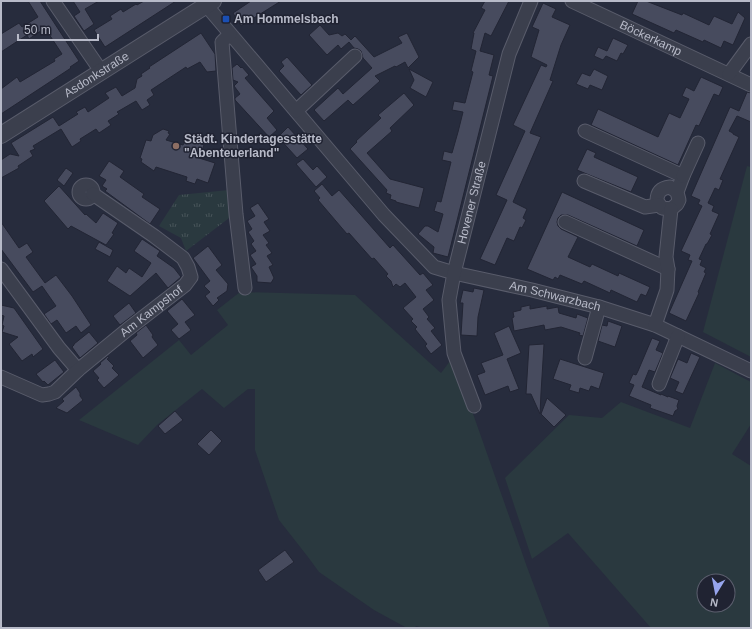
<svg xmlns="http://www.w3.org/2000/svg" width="752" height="629" viewBox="0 0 752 629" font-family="Arial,sans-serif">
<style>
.grass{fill:#2a393f;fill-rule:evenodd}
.park{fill:url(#park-tufts)}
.building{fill:#474b5e;stroke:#222534}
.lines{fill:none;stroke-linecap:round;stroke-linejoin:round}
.minor-casing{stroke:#595c6b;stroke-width:15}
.tertiary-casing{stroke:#595c6b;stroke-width:18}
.minor{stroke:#3b3f4d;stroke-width:13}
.tertiary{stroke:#3b3f4d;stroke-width:16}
.transit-dot{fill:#1a4fb4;stroke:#202332;stroke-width:1.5}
.education-dot{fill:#8d6e63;stroke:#202332;stroke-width:1.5}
.labels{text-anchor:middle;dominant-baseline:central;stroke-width:3;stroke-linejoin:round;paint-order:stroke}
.poi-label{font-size:12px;font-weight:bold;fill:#b7bac8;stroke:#202332;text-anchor:start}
.street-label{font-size:12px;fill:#b7bac8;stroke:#202332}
</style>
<defs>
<pattern id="park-tufts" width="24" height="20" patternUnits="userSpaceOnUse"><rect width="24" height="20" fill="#2a393f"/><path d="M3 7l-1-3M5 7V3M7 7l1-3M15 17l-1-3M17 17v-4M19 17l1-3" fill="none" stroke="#475459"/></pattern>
</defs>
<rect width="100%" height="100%" fill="#272c3d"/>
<!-- grass -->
<g class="grass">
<polygon points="747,166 751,167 751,357 703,332"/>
<polygon points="240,292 355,295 441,373 453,357 527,567 550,628 424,628 416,626 415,628 407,628 374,610 319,572 308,557 279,520 255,450 255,389 248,389 224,408 202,389 157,425 138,445 79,420 179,340 191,355 228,325 217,310"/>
<path d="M715,363L751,382V424L732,454L751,466V628H651L568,533L532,559L505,478L569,415L602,418L621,402L690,428ZM704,581H728V605H704Z"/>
</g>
<!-- park -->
<polygon class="park" points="229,190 233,215 186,251 181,238 159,226 179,195"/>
<!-- building -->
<g class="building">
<polygon points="28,1 40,1 79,61 70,67 71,68 1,114 1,89 17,77 20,82 55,61 54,59 62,54 45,28 29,39 27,35 1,52 1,34 19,23 22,27 38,17"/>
<polygon points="73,1 99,1 85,9 94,24 84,31 74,16 80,12"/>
<polygon points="144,1 176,1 105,47 94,30 112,19 110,16 121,9 123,12 136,4 137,5"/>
<polygon points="251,1 281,1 241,26 233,13"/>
<polygon points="485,1 509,1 491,36 485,33 480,51 494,55 489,75 493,76 448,257 433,253 434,247 418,234 425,226 428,226 438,232 443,214 434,211 437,201 441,202 451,162 442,160 444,151 452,153 458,132 463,112 452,110 454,101 465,103 473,72 471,71 476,51 471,49 474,33 473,33 485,10 481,8"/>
<polygon points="638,1 646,1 682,15 683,13 709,25 714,16 732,24 738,12 745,18 733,45 724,41 721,48 704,40 703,42 676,30 674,33 632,14"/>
<polygon points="543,3 556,9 552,17 570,25 561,45 550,80 553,81 530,133 541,137 513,202 527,209 523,218 526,220 522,228 520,227 514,241 507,238 495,265 480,259 507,200 496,195 525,131 513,125 541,65 546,67 547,65 531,57 539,30 532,27"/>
<polygon points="320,25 329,35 338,33 342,36 345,34 351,40 355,36 374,57 402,43 398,37 407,33 419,57 408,68 405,62 396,67 395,66 375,76 380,81 361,98 353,105 348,100 324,121 314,110 338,88 343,94 372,68 363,58 361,51 358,49 354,48 349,42 341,49 338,45 327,55 309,35"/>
<polygon points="201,33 215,54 216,71 207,72 200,62 187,69 186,67 151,90 154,95 147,100 150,105 142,110 136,101 117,112 119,114 108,121 111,125 99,133 96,129 80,139 81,141 72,147 61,129 33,146 35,149 30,151 33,156 18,166 19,168 1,178 1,160 10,154 19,156 11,143 53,117 59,126 78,114 76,112 85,107 88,112 109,98 105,93 116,87 122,96 135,88 137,79 142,76 141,74 150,68 149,67"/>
<polygon points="613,38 628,45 623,54 621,53 617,61 606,56 603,60 594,56 598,47 607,51"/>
<polygon points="287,57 312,85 301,95 279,71 284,66 281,62"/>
<polygon points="237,64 241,68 242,67 249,75 245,78 274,111 267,118 277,130 269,137 235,100 235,98 240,94 234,86 238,82 233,80 232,68"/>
<polygon points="409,69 433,82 426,97 410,88 414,80"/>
<polygon points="594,69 608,76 602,90 590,85 588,89 576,84 582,73 590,76"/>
<polygon points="701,77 723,87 719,96 714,94 699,126 696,125 678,165 591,125 598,109 658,137 669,113 680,118 689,99 682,96 686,87 694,91"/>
<polygon points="747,92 751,93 751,122 737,116 729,131 733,133 733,134 739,137 720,179 723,180 719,190 715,188 708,203 714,206 712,211 719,214 710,234 712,235 707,244 706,244 699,259 702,260 700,265 706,268 704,272 706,273 698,292 699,293 686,321 669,313 692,261 688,260 690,255 681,251 702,206 698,204 700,200 691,196 730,107 739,111"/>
<polygon points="404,93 414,105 390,128 392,131 367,153 390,179 424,188 419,208 396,202 396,201 390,199 391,195 386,193 387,190 350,149 357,142 356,141 381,118 378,115"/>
<polygon points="288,127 308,149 297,158 278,137"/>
<polygon points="163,129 169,131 168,133 170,134 166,140 183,145 186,139 204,145 199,158 215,163 208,183 197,179 195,184 186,181 187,177 156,167 154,171 141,162 142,159 140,158 146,140 151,141 153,135"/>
<polygon points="587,149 596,153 594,157 638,177 631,192 577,170"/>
<polygon points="303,159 313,170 317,166 327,177 316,187 296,164"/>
<polygon points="109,161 124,171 120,177 144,194 142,197 160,209 150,224 105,191 107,189 102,186 106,180 99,176"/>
<polygon points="66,168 73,173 64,186 57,180"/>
<polygon points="322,184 332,196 339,190 390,248 393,245 420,275 423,273 433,285 426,290 434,300 423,309 429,317 427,319 435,328 431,331 442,345 431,354 425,346 427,344 415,329 417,327 411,321 413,319 403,308 416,297 405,283 400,287 396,284 393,287 391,281 386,276 388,274 374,258 372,259 349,233 347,234 318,200 320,198 314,191"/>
<polygon points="59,186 85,215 86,214 96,223 103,213 118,223 112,233 114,234 106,245 71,226 68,229 44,201"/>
<polygon points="562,192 644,230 637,246 568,215 561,215 558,218 557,222 558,226 561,229 578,237 568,257 590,267 592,264 618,276 619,273 650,287 646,296 641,294 637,302 611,290 610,293 584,281 582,284 560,275 558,279 555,277 553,280 527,269"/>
<polygon points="258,203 269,219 264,222 270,231 263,235 269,243 266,245 272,253 267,256 273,265 269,267 274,278 271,283 257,282 257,276 251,267 256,264 250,255 256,251 251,244 254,241 248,232 252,229 247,221 255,216 250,208"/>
<polygon points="1,222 19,248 27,243 33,252 26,257 45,283 56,275 72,296 91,325 81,333 76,326 66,333 57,320 51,324 44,314 56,306 42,286 33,292 1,249"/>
<polygon points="142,239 160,251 157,256 174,268 181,277 168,288 156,273 130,296 107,281 117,266 126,273 129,268 142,277 151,263 134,251"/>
<polygon points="99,242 113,250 110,257 95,249"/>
<polygon points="208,246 222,265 216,270 228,284 227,291 217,298 219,300 213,306 205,296 210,292 204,286 210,281 193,258"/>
<polygon points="474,288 484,290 478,317 477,336 461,335 463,303 460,303 463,290 473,292"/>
<polygon points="182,299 195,315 185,322 191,330 179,339 171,330 178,324 167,311"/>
<polygon points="129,303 136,313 120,325 113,316"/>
<polygon points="1,305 14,308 43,349 33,357 32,354 22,361 9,344 18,337 2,332 4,326 2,325 4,316 1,315"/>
<polygon points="530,305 530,309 547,306 547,309 558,307 559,313 576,318 577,314 588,318 583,336 579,335 580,333 561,327 545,330 544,325 514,331 512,318 514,317 513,312 521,310 521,307"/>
<polygon points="608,321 622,326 615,347 598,341 602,325 607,326"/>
<polygon points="146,325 153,335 152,337 158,345 143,358 130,341 137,335 136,333"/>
<polygon points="509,326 521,353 507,359 519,389 510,392 508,386 485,395 477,375 485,372 481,363 503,355 494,333"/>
<polygon points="89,332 98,343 80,358 72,347 74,345 74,344"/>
<polygon points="652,338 660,341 656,350 663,353 655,372 649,370 642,387 661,395 661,394 668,397 668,396 679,400 677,406 678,409 675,411 673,416 650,408 651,405 629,396 634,385 629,383 633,374 636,375 638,371"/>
<polygon points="544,344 541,393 540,414 531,394 526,394 529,345"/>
<polygon points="691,353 700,357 683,394 675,391 679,382 670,378 678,359 687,363"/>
<polygon points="108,356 109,358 107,359 114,366 112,368 119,375 104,388 97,380 99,378 93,371 101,364 100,363"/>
<polygon points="560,359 604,373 599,389 591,386 589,391 580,388 579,393 569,390 571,385 553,379"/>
<polygon points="55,360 64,372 48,385 44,381 43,382 36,374"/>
<polygon points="76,387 80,393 80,396 83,400 67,413 56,408 64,401 62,399"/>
<polygon points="547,398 566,415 554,427 541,414"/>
<polygon points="175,411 183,420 165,434 158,426"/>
<polygon points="211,430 222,441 209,455 197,444"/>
<polygon points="285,550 294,562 266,582 258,570"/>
</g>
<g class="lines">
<defs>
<g id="minor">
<polyline points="53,1 101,71"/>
<path id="s1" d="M572,1L751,85"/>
<path id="s2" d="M206,5L384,215L434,267L454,273L532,290L599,307L655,325L751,371"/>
<polyline points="230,34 222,42 236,214 245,288"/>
<polyline points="729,74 751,44"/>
<polyline points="296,111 355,56"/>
<path d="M585,131L683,176L677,192L679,200L677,204L671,209L662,208L657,201C657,192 661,188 670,187L677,192"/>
<polyline points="683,176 698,143"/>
<polyline points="584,181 645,207 659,205"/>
<circle cx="86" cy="192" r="7"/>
<polyline points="565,222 668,269"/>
<polyline points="1,269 59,348 78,370"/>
<polyline points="655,325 667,290 668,269 666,257 671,209"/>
<polyline points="585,358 599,307"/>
<path id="s3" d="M1,377L42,395L49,394L55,392L78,370L128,329L185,285L191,277L188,267L183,258L154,236L93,194"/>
<polyline points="659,384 678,336"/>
<path id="s4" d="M474,406L454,353L449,300L454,273L509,54L531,1"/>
</g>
<g id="tertiary">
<path id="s5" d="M1,135L213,1"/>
</g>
</defs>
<!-- minor casing -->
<use href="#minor" class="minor-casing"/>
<!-- tertiary casing -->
<use href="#tertiary" class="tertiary-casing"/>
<!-- minor -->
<use href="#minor" class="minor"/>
<!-- tertiary -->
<use href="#tertiary" class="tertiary"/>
</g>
<!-- markers -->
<rect class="transit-dot" x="222" y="15" width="8" height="8" rx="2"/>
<circle class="education-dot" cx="176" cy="146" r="4"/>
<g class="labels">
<!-- poi labels -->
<g class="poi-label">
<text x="234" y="19">Am Hommelsbach</text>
<text x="184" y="139">Städt. Kindertagesstätte<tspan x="184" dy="14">"Abenteuerland"</tspan></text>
</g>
<!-- street labels -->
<g class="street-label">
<text stroke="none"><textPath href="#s1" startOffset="87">Böckerkamp</textPath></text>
<text stroke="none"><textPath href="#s5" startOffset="113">Asdonkstraße</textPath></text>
<text stroke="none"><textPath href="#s4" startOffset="210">Hovener Straße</textPath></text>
<text stroke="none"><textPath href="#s2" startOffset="472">Am Schwarzbach</textPath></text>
<text stroke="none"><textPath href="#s3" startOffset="184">Am Kampshof</textPath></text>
</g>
</g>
<!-- border -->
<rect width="752" height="629" fill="none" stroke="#b7bac8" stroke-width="4"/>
<!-- north arrow -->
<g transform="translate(716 593) rotate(190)"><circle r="19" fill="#202332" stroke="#5c5f6e"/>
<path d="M0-3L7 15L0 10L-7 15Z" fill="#97a5ed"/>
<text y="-6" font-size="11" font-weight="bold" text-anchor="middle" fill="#b7bac8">N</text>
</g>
<!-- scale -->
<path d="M18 34v6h80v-6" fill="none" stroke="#b7bac8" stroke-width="2"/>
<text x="24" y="34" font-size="12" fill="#b7bac8" stroke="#202332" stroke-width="3" paint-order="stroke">50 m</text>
</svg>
